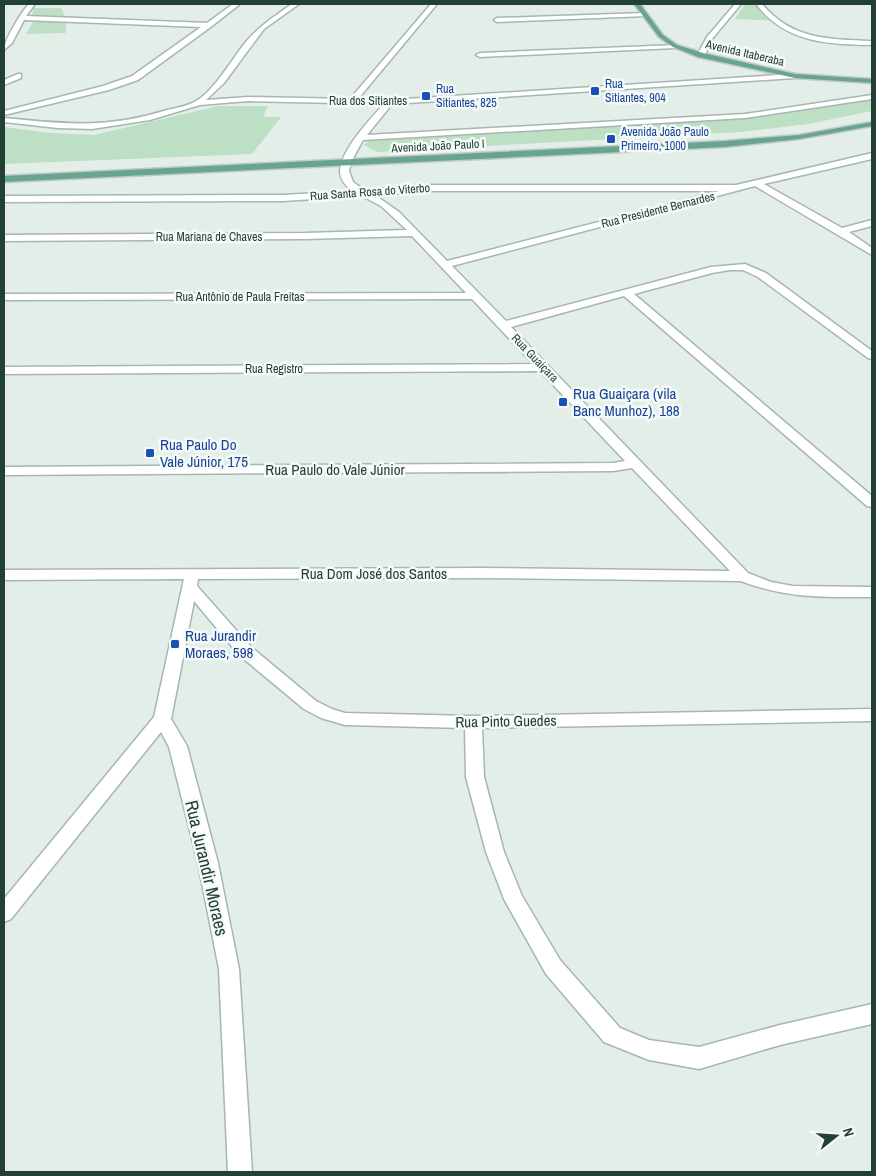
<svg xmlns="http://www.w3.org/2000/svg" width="876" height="1176" viewBox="0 0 876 1176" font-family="'Archivo Narrow',sans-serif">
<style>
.green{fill:#bddfc4}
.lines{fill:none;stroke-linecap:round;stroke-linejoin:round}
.minor-casing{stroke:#a6b6b0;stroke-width:3}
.major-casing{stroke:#c1cac7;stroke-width:3}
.minor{fill:#fff;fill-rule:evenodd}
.major{fill:#68a490;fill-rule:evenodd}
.transit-dot{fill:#1a4fb4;stroke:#f5faf7;stroke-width:2}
.labels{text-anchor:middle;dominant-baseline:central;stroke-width:5;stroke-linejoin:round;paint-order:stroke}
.far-street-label{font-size:12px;fill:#234036;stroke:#f5faf7}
.far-transit-label{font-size:12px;fill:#164399;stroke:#f5faf7;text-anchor:start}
.transit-label{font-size:15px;fill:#164399;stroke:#f5faf7;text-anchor:start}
.street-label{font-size:15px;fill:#234036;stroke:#f5faf7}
.near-street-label{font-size:18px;fill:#234036;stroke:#f5faf7}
</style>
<rect width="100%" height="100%" fill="#e4eee9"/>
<!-- green -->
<g class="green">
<polygon points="745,4 764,4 780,21 735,19"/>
<polygon points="34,8 61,8 65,17 31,17"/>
<polygon points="34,20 66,20 66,33 26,34"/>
<polygon points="872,98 872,111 808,124 740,132 377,152 364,145 368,141 381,140 738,119 784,113"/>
<polygon points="218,106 268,106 263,117 281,117 252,154 4,164 4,127 51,133 94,135"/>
</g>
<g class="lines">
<defs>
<g id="minor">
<path d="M29,4H35L26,16L207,23L233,4H240L212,26L138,80L109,90L4,115V111L103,86L132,76L201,27L24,20L12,43L4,50C4,40 22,11 29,4Z"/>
<path d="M292,4H299L264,29L224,83L206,100L248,97L350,99L431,4H437L358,99L390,100L795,74L799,76L795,78L392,104L367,135L745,114L872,95V99L745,118L363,140L351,162L349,171L353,182L364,190L433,185H736L872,153V159L764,184L842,228L872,220V226L849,232L872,248V255L755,186L452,266L506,321L711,267L745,264L766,273L872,351V359L868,358L758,277L743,270H730L712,273L634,294L872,496V507L867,506L624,296L511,327L748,573L771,582L793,586L872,587V597C824,597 787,599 741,581L481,578L198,579L197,586L251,647L316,701L332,709L345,713L473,716L872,709V721L482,728L484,777L504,852L522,896L560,960L620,1028L649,1040L699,1047L780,1025L872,1004V1024L780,1045L699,1069L649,1060L604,1042L546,974L504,899L486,852L466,777L465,728L345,725L321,718L304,709L239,655L194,601L171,719L187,746L218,863L239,969L252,1172H228L219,969L198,863L169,747L161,732L11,919L4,922V899L154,717L184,579L4,580V570L481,568L730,571L632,468L613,471L4,475V467L613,463L625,461L540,371L4,374V367L533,364L472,299L4,300V294L466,293L412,236L305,239L4,241V235L305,233L407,230L381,206L362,196L283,201L4,202V196L283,195L352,191C346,186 340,180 340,171C341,150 370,119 384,104L248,101L200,105L150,120L92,129L58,128L4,122V118C65,124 107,129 167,110C176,108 188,106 196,101C214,91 232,59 245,43C259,26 275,16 292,4ZM433,191H719L447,261L399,212L375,195Z"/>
<polygon points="735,4 741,4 712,39 704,57 698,57 697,55 707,37"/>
<path d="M756,4H762C792,40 828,39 872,41V45C827,44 786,43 756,4Z"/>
<polygon points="645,13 648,15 647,16 497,22 494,20 497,18"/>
<polygon points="677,45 677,47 675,48 480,57 476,55 480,53"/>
<polygon points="18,74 21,74 21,78 4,85 4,80"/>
</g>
<g id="major">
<polygon points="634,4 640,4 663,35 677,45 703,53 795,74 872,79 872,83 795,78 698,57 673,47 659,37"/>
<polygon points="872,122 872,126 799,139 725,147 4,182 4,176 725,141 799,135"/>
</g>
</defs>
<!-- minor casing -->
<use href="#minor" class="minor-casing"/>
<!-- major casing -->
<use href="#major" class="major-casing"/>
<!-- minor -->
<use href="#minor" class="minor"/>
<!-- major -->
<use href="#major" class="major"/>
</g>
<!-- markers -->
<g class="transit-dot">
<rect x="590" y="86" width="10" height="10" rx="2.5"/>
<rect x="421" y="91" width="10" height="10" rx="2.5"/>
<rect x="606" y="134" width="10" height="10" rx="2.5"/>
<rect x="558" y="397" width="10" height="10" rx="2.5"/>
<rect x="145" y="448" width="10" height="10" rx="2.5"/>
<rect x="170" y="639" width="10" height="10" rx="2.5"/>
</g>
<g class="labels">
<!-- far-street labels -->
<g class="far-street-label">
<text transform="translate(745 53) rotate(13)">Avenida Itaberaba</text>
<text x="368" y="101">Rua dos Sitiantes</text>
<text transform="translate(438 146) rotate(-3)">Avenida João Paulo I</text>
<text transform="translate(370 192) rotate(-4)">Rua Santa Rosa do Viterbo</text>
<text transform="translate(658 210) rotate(-14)">Rua Presidente Bernardes</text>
<text x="209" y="237">Rua Mariana de Chaves</text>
<text x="240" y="297">Rua Antônio de Paula Freitas</text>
<text transform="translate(535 358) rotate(46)">Rua Guaiçara</text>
<text x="274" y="369">Rua Registro</text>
</g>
<!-- far-transit labels -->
<g class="far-transit-label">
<text x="605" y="84">Rua<tspan x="605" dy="14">Sitiantes, 904</tspan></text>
<text x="436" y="89">Rua<tspan x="436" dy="14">Sitiantes, 825</tspan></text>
<text x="621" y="132">Avenida João Paulo<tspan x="621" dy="14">Primeiro, 1000</tspan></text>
</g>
<!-- transit labels -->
<g class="transit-label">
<text x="573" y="393">Rua Guaiçara (vila<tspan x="573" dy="17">Banc Munhoz), 188</tspan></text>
<text x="160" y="444">Rua Paulo Do<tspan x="160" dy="17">Vale Júnior, 175</tspan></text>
<text x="185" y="635">Rua Jurandir<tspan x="185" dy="17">Moraes, 598</tspan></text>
</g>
<!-- street labels -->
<g class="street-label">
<text x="335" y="469">Rua Paulo do Vale Júnior</text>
<text x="374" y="573">Rua Dom José dos Santos</text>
<text transform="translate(506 721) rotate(-1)">Rua Pinto Guedes</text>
</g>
<!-- near-street labels -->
<g class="near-street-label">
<text transform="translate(207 868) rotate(77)">Rua Jurandir Moraes</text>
</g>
</g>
<!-- border -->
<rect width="876" height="1176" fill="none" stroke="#234036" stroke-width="10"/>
<!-- north arrow -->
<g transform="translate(836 1136) rotate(73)" stroke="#f5faf7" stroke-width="4" paint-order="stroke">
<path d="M0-4L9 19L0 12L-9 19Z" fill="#234036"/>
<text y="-8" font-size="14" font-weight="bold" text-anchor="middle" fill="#234036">N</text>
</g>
</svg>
